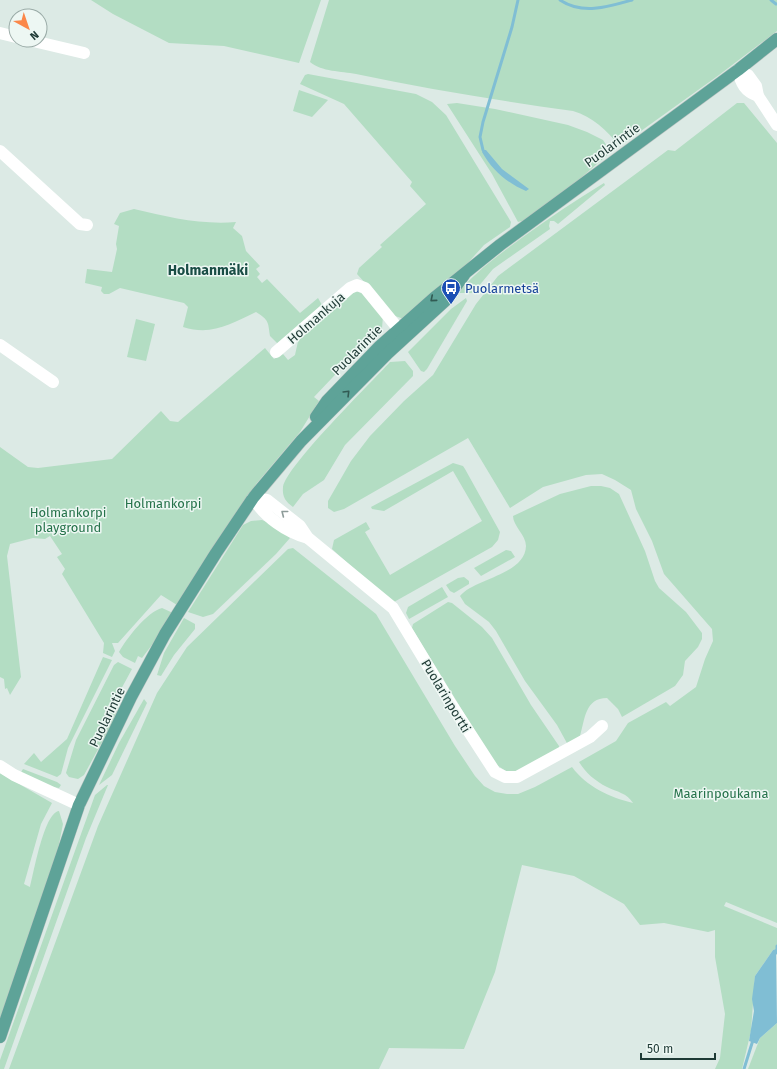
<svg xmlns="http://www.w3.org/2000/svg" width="777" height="1069" viewBox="0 0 777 1069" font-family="'Fira Sans',sans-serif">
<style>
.green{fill:#b3ddc3}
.water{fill:#80bed4}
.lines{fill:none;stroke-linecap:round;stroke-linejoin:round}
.stream{stroke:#80bed4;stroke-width:3}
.major-casing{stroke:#bcc4c2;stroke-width:13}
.minor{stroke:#fff;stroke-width:12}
.major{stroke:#5ea398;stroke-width:12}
.oneway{stroke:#315a53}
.oneway2{stroke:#8e9c9a}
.labels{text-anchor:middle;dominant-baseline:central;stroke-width:3;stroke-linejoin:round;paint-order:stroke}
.street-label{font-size:13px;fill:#1e3a35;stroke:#edf7f3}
.transit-label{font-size:13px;fill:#164399;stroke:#edf7f3;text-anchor:start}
.park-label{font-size:13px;fill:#26734b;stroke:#edf7f3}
.neighbourhood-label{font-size:14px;font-weight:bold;fill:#194d45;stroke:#edf7f3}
</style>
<rect width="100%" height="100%" fill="#dceae5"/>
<!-- green -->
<g class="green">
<polygon points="91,0 321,0 299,63 224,46 169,43 113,14"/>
<path d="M329,0H777V31L719,75L620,146C606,130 593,117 573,111C500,101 428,89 356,74C341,71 322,72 310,62Z"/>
<polygon points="308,74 416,94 432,102 446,115 511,222 510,227 484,245 466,265 404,319 395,316 357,274 359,268 382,247 380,245 426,204 410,186 412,182 344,104 300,84 305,75"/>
<polygon points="299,90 328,100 312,117 293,111"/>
<path d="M457,103L495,109L568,125L587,132L603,140L611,152C592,167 539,219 518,222L492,174L447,104Z"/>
<path d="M737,103H744L777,143V923L726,902L724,906L777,928V949L773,950L755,976L751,1031L742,1069H715L720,1058L725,1014L715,957V930L708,932L664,923L640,925L624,904L574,876L522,865L495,972L464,1049L389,1048L379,1069H9L98,826L157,693L187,647L288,549L293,548L376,614L455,746L475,776L484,786L495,792L507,794H518L535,787L572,767C587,787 609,797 633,803C627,793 617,792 607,787C595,781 586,773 579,762L616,741L628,723L666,702L670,706L696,687L705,659L713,641L712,629L664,574L652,541L636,509L631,490L615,480L602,474L586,475L543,487L510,508L468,438L344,509L334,512L328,508V501L351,461L370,436L404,401L433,375L476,304L498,276L668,150L675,151Z"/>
<path d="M604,183L605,185L558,224L554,221H550L549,226L550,229L493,269L473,293H458C476,271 500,254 523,237C549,218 576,200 604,183Z"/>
<path d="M134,209C168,217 201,225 236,222L233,228L242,236L246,251L260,266L256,269L260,274L257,277L262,283L267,279L300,313L318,298L322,305L278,344L270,336C268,322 269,320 256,312C230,324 212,336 183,327L188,307L184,303L120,288L109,294H104L101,291L102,287L85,283L87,269L112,272L117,249L116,244L119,226L114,224L120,213Z"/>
<polygon points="355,291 362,293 383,316 382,328 378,337 350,359 314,397 319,401 300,432 257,483 177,605 161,595 118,643 112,643 115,651 112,657 103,653 104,643 62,574 65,569 57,557 62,554 50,536 45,539 33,538 10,544 7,556 21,677 10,695 7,688 5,689 4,679 0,677 0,447 28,467 38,468 112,459 161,411 170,421 178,422 265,348 274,359 283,354 288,360 295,355 299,337"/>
<polygon points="466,298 467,301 427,369 424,372 421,371 408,352 451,309"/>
<polygon points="136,319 155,324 146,361 127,357"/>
<path d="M405,361L413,371V376L345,445L324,480L303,494L293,507C286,502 282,497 283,487C287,465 371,383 390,362Z"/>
<polygon points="453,463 463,466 465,469 500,532 498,540 492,547 394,602 390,601 332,549 334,540 366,522 370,529 365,532 390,575 482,521 453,471 384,511 372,509 371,507"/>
<path d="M591,486H601L610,488L619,494L645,551L655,581L659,588L686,612L702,633V639L698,647L685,661L683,675L675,686L622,717L618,709L607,698C585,698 585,719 580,736L568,745L557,725L525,681L496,631L489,622L465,604L460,596C475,578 525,575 526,546C526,535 513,526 513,516L560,494Z"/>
<polygon points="262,520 278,527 290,538 276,554 213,614 203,617 188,612 243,525 251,521"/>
<polygon points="506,550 511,551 515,557 481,576 474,568"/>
<polygon points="464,577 469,581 469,584 454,593 450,591 446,585 458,578"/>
<polygon points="442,587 448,597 409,619 406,613 408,607"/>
<polygon points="448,602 452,603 482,627 492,638 531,705 559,746 559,750 522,770 509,773 495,764 412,628 413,624"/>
<path d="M162,608L173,613L164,629L142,658L138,656L135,663L123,657L119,652C127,638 147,612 162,608Z"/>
<polygon points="184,618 195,624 195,629 174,655 161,676 157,675 164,653"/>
<polygon points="103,657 112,660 68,748 61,774 57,777 24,764 34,753 41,762 67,739"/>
<polygon points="118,662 132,669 119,693 122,695 113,722 84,775 78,779 69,777 66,773 76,740 114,665"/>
<polygon points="144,699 147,703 112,775 99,785 119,743"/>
<polygon points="23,769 57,782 61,785 59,788 46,786 20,774"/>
<path d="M0,773L52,803L41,824L24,884L30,887C34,872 44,813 59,811L63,824L58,849L0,1022Z"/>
<polygon points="107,785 108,785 86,838 4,1069 0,1069 0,1060 95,795"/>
<polygon points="777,1023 777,1069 748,1069 760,1038"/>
</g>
<!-- water -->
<g class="water">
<path d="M483,150H486L502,169L529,189L526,191C507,183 492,170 482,152Z"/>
<polygon points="776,949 777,1023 760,1038 757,1044 749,1041 754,1011 752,999 755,976 773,950"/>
</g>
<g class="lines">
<!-- stream -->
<g class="stream">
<path d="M560,0C582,15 608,7 632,0"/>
<polyline points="771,0 776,4"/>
<polyline points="483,150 480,137 483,122 512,27 518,0"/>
<polyline points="777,946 777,953"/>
<polyline points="744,1069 753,1040"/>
</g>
<defs>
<g id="major">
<polyline points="316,417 327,401 380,346 434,298 500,245 738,70 777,39"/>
<polyline points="0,1037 79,805 131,697 165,634 216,553 253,498 301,441 388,353 446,300 464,275"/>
</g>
</defs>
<!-- major casing -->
<use href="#major" class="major-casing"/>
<!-- minor -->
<g class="minor">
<polyline points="0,33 16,37"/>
<polyline points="29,40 84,53"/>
<polyline points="738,70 748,75 756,86 758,96 777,125"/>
<path d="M738,70C741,84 745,91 758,96"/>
<polyline points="0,151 80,224 87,225"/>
<polyline points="0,345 53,382"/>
<polyline points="276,352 350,288 357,285 365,288 405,337"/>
<polyline points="253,498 267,500 300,526 308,538 393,608 451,704 495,772 505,777 517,777 590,737 602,726"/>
<path d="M253,498C265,517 286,532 308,538"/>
<polyline points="0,766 14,775 79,805"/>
</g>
<!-- major -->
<use href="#major" class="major"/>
</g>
<!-- one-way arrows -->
<defs><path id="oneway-chevron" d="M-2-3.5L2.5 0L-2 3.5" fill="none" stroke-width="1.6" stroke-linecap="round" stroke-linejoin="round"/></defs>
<g class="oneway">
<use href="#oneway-chevron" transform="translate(433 299) rotate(140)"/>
<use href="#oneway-chevron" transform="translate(347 393) rotate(-45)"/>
</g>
<use class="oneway2" href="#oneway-chevron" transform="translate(284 513) rotate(-142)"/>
<!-- icons -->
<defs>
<symbol id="bus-pin" viewBox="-11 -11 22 30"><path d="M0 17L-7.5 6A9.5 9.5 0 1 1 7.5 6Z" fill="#1a4fb4" stroke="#edf7f3"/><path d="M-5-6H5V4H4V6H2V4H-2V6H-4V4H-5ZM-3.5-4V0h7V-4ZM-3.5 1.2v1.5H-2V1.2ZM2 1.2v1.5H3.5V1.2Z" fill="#fff"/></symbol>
</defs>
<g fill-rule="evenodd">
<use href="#bus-pin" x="440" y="277" width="22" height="30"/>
</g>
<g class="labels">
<!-- street labels -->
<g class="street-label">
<text transform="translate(612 145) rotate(-36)">Puolarintie</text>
<text transform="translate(316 318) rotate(-41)">Holmankuja</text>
<text transform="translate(357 350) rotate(-45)">Puolarintie</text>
<text transform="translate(446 696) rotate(59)">Puolarinportti</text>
<text transform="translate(107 717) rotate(-64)">Puolarintie</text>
</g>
<!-- transit labels -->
<g class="transit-label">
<text x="465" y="288">Puolarmetsä</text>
</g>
<!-- park labels -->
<g class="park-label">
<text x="163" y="503">Holmankorpi</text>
<text x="68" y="512">Holmankorpi<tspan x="68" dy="15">playground</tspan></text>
<text x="721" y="793">Maarinpoukama</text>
</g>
<!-- neighbourhood labels -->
<g class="neighbourhood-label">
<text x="208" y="270">Holmanmäki</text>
</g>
</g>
<!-- north arrow -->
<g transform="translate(28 28) rotate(140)"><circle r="19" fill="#edf7f3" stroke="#9aaba7"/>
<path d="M0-3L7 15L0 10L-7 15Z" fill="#fb8749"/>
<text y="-6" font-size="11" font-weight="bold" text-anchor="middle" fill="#1e3a35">N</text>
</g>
<!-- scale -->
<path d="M641 1053v6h74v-6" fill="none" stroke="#1e3a35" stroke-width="2"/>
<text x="647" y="1053" font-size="12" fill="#1e3a35" stroke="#edf7f3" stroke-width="3" paint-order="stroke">50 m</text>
</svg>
